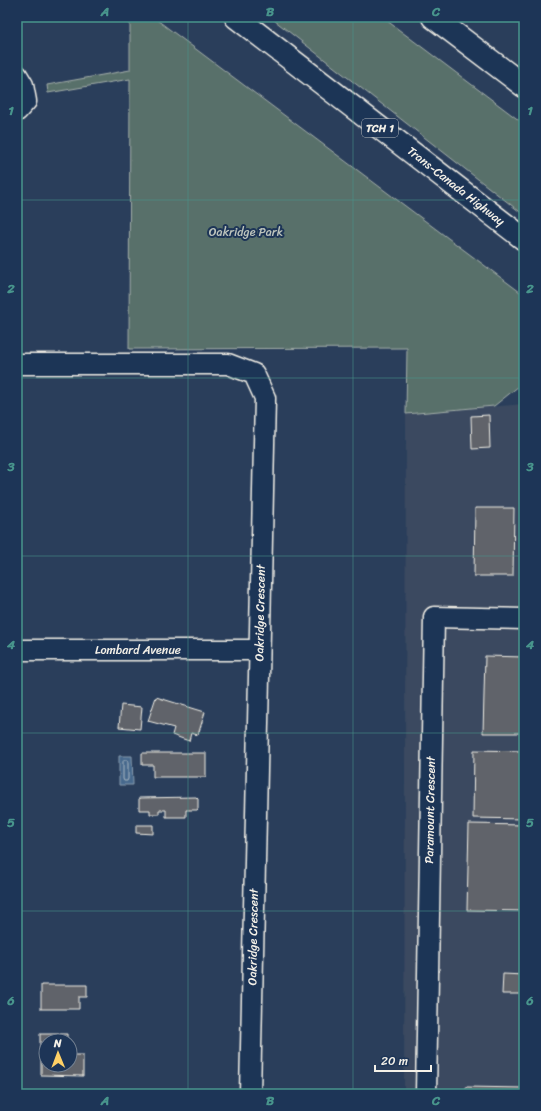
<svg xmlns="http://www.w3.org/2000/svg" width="541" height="1111" viewBox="0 0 541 1111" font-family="Sriracha,sans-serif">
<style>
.built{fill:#3a4960}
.green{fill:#586f6b;stroke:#a6b0aa}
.water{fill:#46698d;stroke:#8c9fb1}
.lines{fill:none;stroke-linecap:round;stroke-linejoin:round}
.shore{stroke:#aebbc4;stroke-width:1}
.building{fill:#60646a;stroke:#f4f1e8}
.minor-casing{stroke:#f4f1e8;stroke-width:23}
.highway-casing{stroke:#f4f1e8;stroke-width:25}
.minor{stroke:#1d3557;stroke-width:20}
.highway{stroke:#1d3557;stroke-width:22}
.grid{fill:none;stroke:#48958c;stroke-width:1;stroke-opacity:0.55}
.labels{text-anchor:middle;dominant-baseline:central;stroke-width:4;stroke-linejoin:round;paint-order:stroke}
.shield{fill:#1d3557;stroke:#b4b9bc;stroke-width:1}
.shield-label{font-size:11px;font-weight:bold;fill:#f4f1e8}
.street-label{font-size:12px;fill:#f4f1e8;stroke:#1d3557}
.park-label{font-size:12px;fill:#bdc4bc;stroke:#1d3557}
.neatline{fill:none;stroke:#48958c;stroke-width:1.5}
.grid-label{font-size:13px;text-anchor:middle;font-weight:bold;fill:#48958c}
</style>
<rect width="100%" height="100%" fill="#2a3e5b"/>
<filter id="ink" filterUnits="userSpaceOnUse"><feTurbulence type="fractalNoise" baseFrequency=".025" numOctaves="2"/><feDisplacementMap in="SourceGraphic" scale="8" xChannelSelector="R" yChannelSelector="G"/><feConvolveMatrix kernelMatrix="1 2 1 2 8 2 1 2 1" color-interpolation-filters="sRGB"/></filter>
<g filter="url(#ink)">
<!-- built -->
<polygon class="built" points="524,404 524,1094 404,1094 406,414"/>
<!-- green -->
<g class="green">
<polygon points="130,17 153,17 524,295 524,382 494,406 406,414 407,348 129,349 130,79 48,93 47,85 130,70"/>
<polygon points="270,17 382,17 524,124 524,215"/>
</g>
<!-- water -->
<polygon class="water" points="119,756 132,756 133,785 119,785"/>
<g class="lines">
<!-- shore -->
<polygon class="shore" points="125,760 127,760 128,762 128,779 127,781 124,781 123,779 123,762"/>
</g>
<!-- building -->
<g class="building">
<polygon points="489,415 490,448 472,449 471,416"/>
<polygon points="475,508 514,508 513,576 474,576"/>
<polygon points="485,656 524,657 524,733 483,733"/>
<polygon points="156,697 205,712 198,735 191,733 189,741 172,735 174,728 148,721"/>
<polygon points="121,705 142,707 140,729 119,727"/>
<polygon points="474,750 524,751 524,819 473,818"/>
<polygon points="142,753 206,753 206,777 153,777 153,765 142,765"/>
<polygon points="196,797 198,799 198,809 197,810 186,810 186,817 166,817 166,810 159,810 159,814 150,814 150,810 139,810 139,798"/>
<polygon points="469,824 524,825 524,911 467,910"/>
<polygon points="136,825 153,825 153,834 136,833"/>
<polygon points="503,974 524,975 524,994 502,994"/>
<polygon points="41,985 87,985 87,997 79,997 79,1009 41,1009"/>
<polygon points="40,1034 67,1034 67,1041 46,1041 46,1052 40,1052"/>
<polygon points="70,1055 83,1055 83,1076 41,1075 41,1058 46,1058 46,1065 70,1065"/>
<polygon points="466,1087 524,1088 524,1094 466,1094"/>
</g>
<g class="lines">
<defs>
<g id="minor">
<polyline points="17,75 23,85 26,101 17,111"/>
<polyline points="17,364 228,364 254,374 265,398 250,1094"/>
<polyline points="17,650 259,650"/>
<polyline points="426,1094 434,617 524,619"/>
</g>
<g id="highway">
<polyline points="236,17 524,239"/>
<polyline points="433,17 524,86"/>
</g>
</defs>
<!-- minor casing -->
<use href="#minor" class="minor-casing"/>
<!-- highway casing -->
<use href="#highway" class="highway-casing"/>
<!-- minor -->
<use href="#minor" class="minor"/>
<!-- highway -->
<use href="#highway" class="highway"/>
</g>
</g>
<!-- grid -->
<path class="grid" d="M188,17V1094M353,17V1094M17,200H524M17,378H524M17,556H524M17,733H524M17,911H524"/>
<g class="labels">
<!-- shield labels -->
<rect class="shield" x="362" y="119" width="36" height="18" rx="3"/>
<g class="shield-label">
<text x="380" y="128">TCH 1</text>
</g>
<!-- street labels -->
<g class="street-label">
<text transform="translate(456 186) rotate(38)">Trans-Canada Highway</text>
<text transform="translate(260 613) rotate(-89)">Oakridge Crescent</text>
<text x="138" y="650">Lombard Avenue</text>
<text transform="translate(430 810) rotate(-89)">Paramount Crescent</text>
<text transform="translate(253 937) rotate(-89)">Oakridge Crescent</text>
</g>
<!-- park labels -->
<g class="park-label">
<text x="246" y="232">Oakridge Park</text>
</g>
</g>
<!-- margin -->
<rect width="541" height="1111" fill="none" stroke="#1d3557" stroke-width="44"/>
<!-- north arrow -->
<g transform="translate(58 1053) rotate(359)"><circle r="19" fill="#1d3557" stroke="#738091"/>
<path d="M0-3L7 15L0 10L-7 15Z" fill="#ffd166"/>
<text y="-6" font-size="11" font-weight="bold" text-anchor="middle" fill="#f4f1e8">N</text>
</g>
<!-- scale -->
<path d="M375 1065v6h56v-6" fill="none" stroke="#f4f1e8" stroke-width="2"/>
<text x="381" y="1065" font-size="12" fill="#f4f1e8" stroke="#1d3557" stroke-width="3" paint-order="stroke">20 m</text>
<rect x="22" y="22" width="497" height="1067" class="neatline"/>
<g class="grid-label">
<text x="105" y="16">A</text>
<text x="270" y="16">B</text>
<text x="436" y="16">C</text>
<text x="11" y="115">1</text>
<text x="530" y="115">1</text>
<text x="11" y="293">2</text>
<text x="530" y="293">2</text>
<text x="11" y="471">3</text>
<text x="530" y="471">3</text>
<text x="11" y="649">4</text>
<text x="530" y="649">4</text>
<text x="11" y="827">5</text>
<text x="530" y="827">5</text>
<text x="11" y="1005">6</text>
<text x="530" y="1005">6</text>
<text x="105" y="1105">A</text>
<text x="270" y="1105">B</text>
<text x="436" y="1105">C</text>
</g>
</svg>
